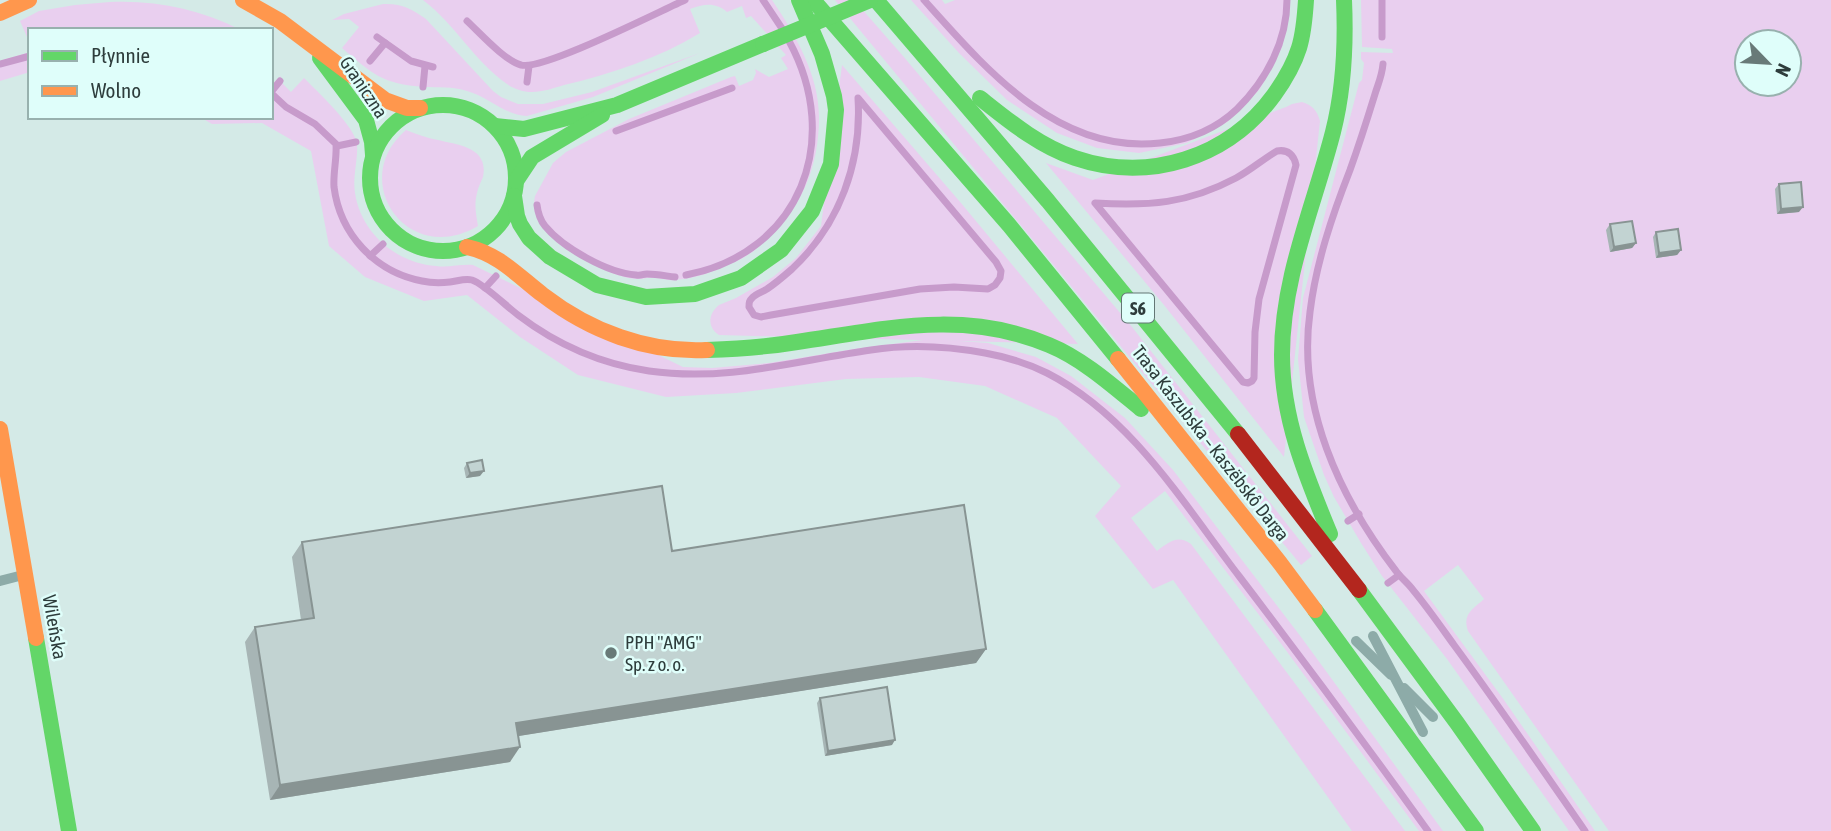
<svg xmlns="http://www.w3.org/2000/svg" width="1831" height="831" viewBox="0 0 1831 831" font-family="'Asap Condensed',sans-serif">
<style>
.green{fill:#e9cfef;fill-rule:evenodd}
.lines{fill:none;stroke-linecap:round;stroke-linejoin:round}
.stream{stroke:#c79bcb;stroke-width:7}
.lane{stroke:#8daba8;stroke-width:10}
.fast{stroke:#63d668;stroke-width:16}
.slow{stroke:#ff974d;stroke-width:16}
.jam{stroke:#b3261e;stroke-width:16}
.fast-bridge{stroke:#63d668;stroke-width:16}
.wall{fill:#a7b5b5}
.shaded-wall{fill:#889493}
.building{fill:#c2d3d2;stroke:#889493;stroke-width:2}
.poi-dot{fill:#687a78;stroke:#dffefa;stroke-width:2.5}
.labels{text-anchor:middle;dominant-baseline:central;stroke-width:5;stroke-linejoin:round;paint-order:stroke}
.shield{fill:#dffefa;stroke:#637775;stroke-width:2}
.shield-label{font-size:18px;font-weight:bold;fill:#2e3d3c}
.street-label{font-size:19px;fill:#2e3d3c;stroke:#dffefa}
.poi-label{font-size:19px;fill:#2e3d3c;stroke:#dffefa;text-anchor:start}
</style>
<rect width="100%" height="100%" fill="#d4eae7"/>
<!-- green -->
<g class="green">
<path d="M423,0H772C795,34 819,75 819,117C819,167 802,207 766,240C760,245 755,251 749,254C744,258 737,261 730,264C712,272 695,279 674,280C668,281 661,278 654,278C648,277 643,279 638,279C615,279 578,257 561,244C545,231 530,218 535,196L553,163L566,152L629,119L731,77L735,76L739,86L753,80L756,73L755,69L769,77L788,69L781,58L786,55L751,16L746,18L742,6L727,12C715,2 704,4 690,9L700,33C659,58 611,74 564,85C554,88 543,92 532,92C523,92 514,89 507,84C474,61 455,24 423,0Z"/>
<polygon points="835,0 854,0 903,56 1132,327 1312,556 1301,565"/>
<polygon points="911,0 942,0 945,4 955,0 1290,0 1288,22 1282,47 1260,89 1227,122 1187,143 1139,153 1097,148 1057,133 1007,100 959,53"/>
<path d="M1361,0H1831V831H1609L1468,631C1462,614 1473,609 1484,599L1458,565L1424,591L1504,700L1595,831H1569L1447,659L1382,576L1361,543L1334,497L1324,475L1304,417L1298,359L1303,298L1359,83L1362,80L1364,63L1361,59V52L1393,53L1392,49L1362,47ZM1747,42H1789V84H1747Z"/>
<path d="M110,2C157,0 199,9 241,30H30V40L27,37L20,21L39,11L75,5Z"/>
<path d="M383,4C401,3 412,9 426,19L493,91L501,97L518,104H543L592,92L700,53L593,97L527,116C504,115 489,97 467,91C453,86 438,88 424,87C382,84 373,74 342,48L359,27L349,19L332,20L344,14Z"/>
<polygon points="30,52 30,72 0,81 0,61"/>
<path d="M842,65L961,203L1078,344L719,335C707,327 708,314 719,305L736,298L773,277L796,258L821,226Z"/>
<path d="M281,76L280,81L291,92L304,78C318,92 350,122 356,140C360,152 352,176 355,193C361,233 396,263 436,266C448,268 460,264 473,265L683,367L712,368L769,363L854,349L931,339L988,343L1036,357L1071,376L1125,418L1173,470L1301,637L1443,831H1419L1285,649L1165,491L1131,518L1157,551C1168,543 1177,534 1191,544L1405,831H1352L1173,580L1153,589L1095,516L1121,486L1057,418L985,386L919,377L846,379L736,393L666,397L578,375L520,337L467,295L424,301L365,277L329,246L311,151L262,123L212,124L200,117H271V85Z"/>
<path d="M1302,102C1312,105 1317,110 1320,121L1284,457L1164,305L1046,163L1093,180L1286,107L1292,104Z"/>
<path d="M406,130C416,134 427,138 438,140C458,145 489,147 483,177C481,182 478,187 477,193C474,205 476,214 478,226C407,268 347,180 406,130Z"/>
</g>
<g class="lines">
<!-- stream -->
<g class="stream">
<polyline points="763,0 783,30"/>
<path d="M924,0C985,68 1058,155 1160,143C1189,140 1216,129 1237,109C1266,81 1287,41 1287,0"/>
<polyline points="1382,0 1382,37"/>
<path d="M467,21C480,33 505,61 521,65C542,71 658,12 685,0"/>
<polyline points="377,37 411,61 433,67"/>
<polyline points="370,61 385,43"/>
<polyline points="0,64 30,56"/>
<path d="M1383,64C1382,76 1378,84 1375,94C1367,120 1359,145 1350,170C1332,216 1316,263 1310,312C1297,406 1339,497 1396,571C1401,578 1408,583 1413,590C1428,608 1441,627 1454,645C1499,706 1542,769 1585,831"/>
<polyline points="527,82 529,66"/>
<polyline points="423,87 425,66"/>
<polyline points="271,92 280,81"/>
<path d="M271,93L286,107L315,124L336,144C337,158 333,173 334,187C340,234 375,272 422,281C431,283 441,283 450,282C458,281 465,278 472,280C484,284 506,306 518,315C556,344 601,364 649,371C727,382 794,361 871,350C909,344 947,346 985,353C1007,357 1027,363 1047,373C1131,416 1183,503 1239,576C1303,660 1366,745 1428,831"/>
<path d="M858,98L996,262L1001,271L1000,278L995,285L988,289L954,287L920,289L771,315L761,317L754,315L749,307C749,302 749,301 753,297C756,294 762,292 767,289C776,283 784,276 792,269C840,224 862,162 858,98Z"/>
<polyline points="616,131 732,88"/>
<polyline points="337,146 356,142"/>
<path d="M1277,151C1288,149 1294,155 1296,165L1259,299L1255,332L1254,378L1252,381L1248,383L1243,382L1095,203C1149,206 1187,204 1236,178C1251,170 1263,159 1277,151Z"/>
<path d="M537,205C538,213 540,220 545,226C563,248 608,273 636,275C642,276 642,274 647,274C657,274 666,276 675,277"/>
<polyline points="370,256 383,244"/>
<path d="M686,275C801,253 843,140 789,41"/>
<polyline points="485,288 496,276"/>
<polyline points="1348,521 1359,514"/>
<polyline points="1388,583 1399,575"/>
</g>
<!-- lane -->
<g class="lane">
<polyline points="0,581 23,575"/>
<polyline points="1373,636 1423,732"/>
<polyline points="1356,641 1391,675"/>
<polyline points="1404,688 1433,717"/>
</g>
<!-- fast -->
<g class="fast">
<polyline points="813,0 1009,225 1118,359"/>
<polyline points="876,0 1048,201 1238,434"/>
<polyline points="320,58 366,120 372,142 373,155"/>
<path d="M980,98C1009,121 1039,146 1075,158C1149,183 1228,158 1274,95C1284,81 1294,64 1299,48C1304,32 1305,16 1306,0"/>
<circle cx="443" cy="178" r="73"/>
<polyline points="495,126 524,129 617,105 763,44"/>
<polyline points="516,181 532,157 602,115"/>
<polyline points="514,196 517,216 520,224 529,238 550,257 597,285 646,297 695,294 741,278 781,250 812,211 831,164 836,110 834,96 822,54 799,0"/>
<path d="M707,350C737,349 767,347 797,342C885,329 964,309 1049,345C1083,359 1113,386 1141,409"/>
<path d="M1330,534C1306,476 1282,419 1282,355C1282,277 1314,206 1333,132C1344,89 1346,45 1344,0"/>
<polyline points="1359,590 1457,723 1533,831"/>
<polyline points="1315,610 1476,831"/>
<polyline points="36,638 69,831"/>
</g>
<!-- slow -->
<g class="slow">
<polyline points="243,0 280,21 385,100 407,108 420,108"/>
<polyline points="0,13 29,0"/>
<path d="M467,247C499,254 518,276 543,295C590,331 647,353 707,350"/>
<polyline points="1118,359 1280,563 1315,610"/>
<polyline points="0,429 36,638"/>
</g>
<!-- jam -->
<polyline class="jam" points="1238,434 1359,590"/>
<!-- fast-bridge -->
<polyline class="fast-bridge" points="763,44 870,0"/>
</g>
<!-- wall -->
<g class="wall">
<polygon points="1779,184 1799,212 1777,214 1775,189"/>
<polygon points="1610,224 1636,243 1632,248 1610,252 1606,230"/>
<polygon points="1656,232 1681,250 1677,255 1656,258 1653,237"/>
<polygon points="467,463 480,476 466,478 464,468"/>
<polygon points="302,542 672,551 986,649 976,663 518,736 510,762 270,800 245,642 255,627 301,620 292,557"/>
<polygon points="820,698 892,745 825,756 817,703"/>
</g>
<!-- shaded-wall -->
<g class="shaded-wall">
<polygon points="1803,207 1799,212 1777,214 1781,209"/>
<polygon points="1636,243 1632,248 1610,252 1614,247"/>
<polygon points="1681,250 1677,255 1656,258 1659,253"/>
<polygon points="484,471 480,476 466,478 470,473"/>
<polygon points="986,649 976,663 506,738 516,723"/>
<polygon points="895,740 892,745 825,756 828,751"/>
<polygon points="520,747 510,762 270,800 280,785"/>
</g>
<!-- building -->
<g class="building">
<polygon points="1801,182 1803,207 1781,209 1779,184"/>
<polygon points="1632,221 1636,243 1614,247 1610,224"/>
<polygon points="1678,229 1681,250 1659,253 1656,232"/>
<polygon points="482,460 484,471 470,473 467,463"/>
<polygon points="662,486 672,551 964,505 986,649 516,723 520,747 280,785 255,627 314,618 302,542"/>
<polygon points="887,687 895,740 828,751 820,698"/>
</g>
<!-- markers -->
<circle class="poi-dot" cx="611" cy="653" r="7"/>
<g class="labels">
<!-- shield labels -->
<rect class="shield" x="1122" y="293.5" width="32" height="29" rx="5"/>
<g class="shield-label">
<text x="1138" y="308">S6</text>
</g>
<!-- street labels -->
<g class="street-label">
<text transform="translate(364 87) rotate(56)">Graniczna</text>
<text transform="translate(1211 443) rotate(52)">Trasa Kaszubska – Kaszëbskô Darga</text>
<text transform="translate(55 627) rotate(80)">Wileńska</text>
</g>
<!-- poi labels -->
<g class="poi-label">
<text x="625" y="642">PPH "AMG"<tspan x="625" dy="22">Sp. z o. o.</tspan></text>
</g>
</g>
<!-- legend -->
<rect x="28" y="28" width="245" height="91" fill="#dffefa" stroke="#98b1ae" stroke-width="2"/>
<rect x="42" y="51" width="35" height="10" fill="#63d668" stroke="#98b1ae" stroke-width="2"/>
<text x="91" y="63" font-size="21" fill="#2e3d3c">Płynnie</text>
<rect x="42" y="86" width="35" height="10" fill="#ff974d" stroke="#98b1ae" stroke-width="2"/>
<text x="91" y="98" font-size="21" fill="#2e3d3c">Wolno</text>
<!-- north arrow -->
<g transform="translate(1768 63) rotate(115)"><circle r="33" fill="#dffefa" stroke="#98b1ae" stroke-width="2"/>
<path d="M0-5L12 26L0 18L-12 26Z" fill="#687a78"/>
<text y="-10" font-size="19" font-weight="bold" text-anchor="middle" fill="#2e3d3c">N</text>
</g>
</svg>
